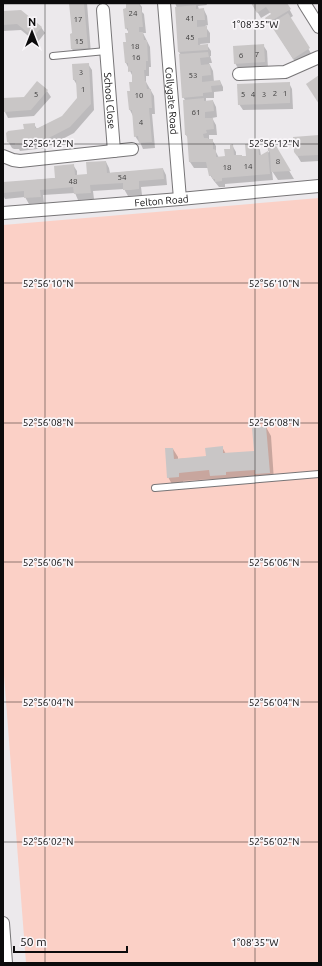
<svg xmlns="http://www.w3.org/2000/svg" width="322" height="966" viewBox="0 0 322 966" font-family="Ubuntu,sans-serif">
<style>
.green{fill:#fbd0c6}
.shadow{fill:#0003}
.building{fill:#c9c6c6}
.lines{fill:none;stroke-linecap:round;stroke-linejoin:round}
.lane-casing{stroke:#777577;stroke-width:8}
.street-casing{stroke:#777577;stroke-width:14}
.lane{stroke:#fff;stroke-width:6}
.street{stroke:#fff;stroke-width:12}
.ticks{fill:none;stroke:#0c0b0c;stroke-width:1;stroke-opacity:0.45}
.labels{text-anchor:middle;dominant-baseline:central;stroke-width:3.5;stroke-linejoin:round;paint-order:stroke}
.number-label{font-size:8px;fill:#3b3a3a}
.street-label{font-size:10px;fill:#0c0b0c;stroke:#f9f6f9}
.ticks-label{font-size:10px;text-anchor:middle;fill:#0c0b0c;stroke:#f9f6f9;stroke-width:3.5;stroke-linejoin:round;paint-order:stroke}
</style>
<rect width="100%" height="100%" fill="#ece9ec"/>
<!-- green -->
<polygon class="green" points="319,198 319,963 26,963 3,662 3,225"/>
<!-- shadow -->
<g class="shadow">
<polygon points="70,3 87,3 91,54 76,55 72,49 71,34 73,34"/>
<polygon points="127,3 139,3 142,7 142,12 144,14 146,33 143,33 150,47 151,67 149,67 149,76 146,76 146,82 154,96 155,114 152,114 155,148 143,149 140,142 139,142 135,136 133,116 130,110 133,83 133,77 126,63 127,43 129,33 126,28"/>
<polygon points="175,3 206,3 207,5 198,6 199,10 204,10 207,16 208,25 205,26 210,33 210,43 200,44 201,46 207,45 211,51 211,56 210,56 211,59 212,63 209,63 213,71 214,82 220,81 223,87 223,91 214,92 214,98 206,98 206,102 213,101 216,107 217,117 212,118 216,125 217,135 209,135 209,140 212,140 216,146 216,152 219,158 226,157 232,150 232,145 236,152 236,156 247,157 257,144 260,150 261,156 269,152 268,140 271,140 294,179 278,180 272,171 273,180 225,184 225,187 219,187 214,181 210,175 208,168 194,168 190,162 188,138 186,135 185,100 183,97 181,55 179,52 177,8"/>
<polygon points="252,3 286,3 293,16 290,18 312,55 297,65 273,27 272,28 266,18 272,14 271,12 261,18"/>
<polygon points="3,12 41,27 45,33 37,43 21,30 3,31"/>
<polygon points="263,45 267,51 268,68 239,70 235,63"/>
<polygon points="88,64 92,70 94,110 74,133 45,148 20,151 19,149 14,149 12,148 8,141 34,124 37,129 62,117 78,99 77,85 74,80 73,65"/>
<polygon points="289,83 292,89 293,109 243,110 239,104"/>
<polygon points="47,91 51,97 34,116 8,118 5,112 24,98"/>
<polygon points="319,136 319,161 301,162 295,152"/>
<polygon points="106,162 109,168 110,173 163,169 166,175 167,185 141,187 142,195 128,196 124,189 93,191 94,199 78,200 75,193 43,195 44,203 29,204 25,197 5,199 3,195 3,183 56,178 73,165 77,171 77,176 88,175"/>
<polygon points="266,427 271,436 274,481 261,482 259,479 216,485 213,479 183,481 184,485 173,486 168,477 173,449 178,457 178,459 207,457 222,447 226,454 255,452"/>
</g>
<!-- building -->
<g class="building">
<polygon points="69,3 84,3 88,48 71,49 70,34 72,33"/>
<polygon points="126,3 139,3 140,7 141,7 143,27 139,27 139,32 143,32 144,40 147,40 148,61 146,61 146,70 144,70 145,81 146,81 147,89 151,89 152,108 149,108 152,142 139,143 138,136 134,137 132,110 129,110 127,91 130,91 129,82 132,82 132,71 128,72 128,63 125,63 123,42 126,42 125,33 128,33 128,28 125,29 123,9 126,8"/>
<polygon points="251,3 287,3 291,9 268,23 265,18 271,14 266,7 257,13"/>
<polygon points="196,5 196,9 204,8 205,20 197,20 197,27 207,26 207,37 198,38 198,45 208,44 208,50 178,52 175,7"/>
<polygon points="21,10 42,27 33,37 17,24 3,25 3,11"/>
<polygon points="288,13 310,48 293,59 270,24"/>
<polygon points="264,44 265,62 234,64 233,46"/>
<polygon points="208,52 209,57 200,58 201,65 210,64 211,75 202,76 202,82 220,80 221,85 211,86 212,92 203,93 203,96 182,98 179,54"/>
<polygon points="89,63 91,104 70,127 41,142 15,145 15,143 10,143 7,142 6,133 8,131 24,129 23,124 35,123 35,128 38,128 62,116 77,98 76,80 73,80 72,64"/>
<polygon points="319,75 319,104 306,84"/>
<polygon points="37,81 48,90 31,110 4,112 3,98 24,97"/>
<polygon points="290,82 290,103 238,105 237,84"/>
<polygon points="204,98 204,101 213,100 214,111 205,112 205,118 213,118 214,129 206,130 207,133 203,134 204,138 208,138 208,139 213,139 213,149 216,150 216,157 225,156 224,149 230,149 230,145 233,144 234,155 242,155 242,156 246,156 245,144 258,143 259,155 261,155 268,151 267,139 272,139 291,171 271,172 270,152 268,151 270,174 222,178 222,181 215,182 215,179 212,179 212,176 209,176 206,162 189,162 187,135 185,135 183,100"/>
<polygon points="319,135 319,155 297,156 294,152 293,137"/>
<polygon points="106,161 107,173 163,168 164,179 139,181 139,189 131,190 123,190 123,183 90,185 91,193 74,194 73,187 40,190 41,197 24,198 24,191 3,193 3,182 55,178 54,166 74,164 75,175 87,174 86,162"/>
<polygon points="266,426 270,473 255,474 255,470 226,472 226,475 210,476 209,470 179,473 179,477 167,478 165,448 173,448 174,459 206,456 205,448 223,446 223,453 254,451 252,428"/>
</g>
<g class="lines">
<defs>
<g id="lane">
<polyline points="53,56 106,51"/>
<polyline points="155,488 319,474"/>
</g>
<g id="street">
<path id="s1" d="M164,3L180,199"/>
<polyline points="304,3 319,27"/>
<path id="s2" d="M103,10L114,151"/>
<polyline points="239,74 285,72 319,57"/>
<polyline points="3,156 13,160 20,161 132,149"/>
<path id="s3" d="M3,213L180,199L319,186"/>
<polyline points="3,923 6,963"/>
</g>
</defs>
<!-- lane casing -->
<use href="#lane" class="lane-casing"/>
<!-- street casing -->
<use href="#street" class="street-casing"/>
<!-- lane -->
<use href="#lane" class="lane"/>
<!-- street -->
<use href="#street" class="street"/>
</g>
<!-- ticks -->
<path class="ticks" d="M45,3V963M255,3V963M3,4H319M3,144H319M3,283H319M3,423H319M3,562H319M3,702H319M3,842H319"/>
<g class="labels">
<!-- number labels -->
<g class="number-label">
<text x="133" y="13">24</text>
<text x="190" y="18">41</text>
<text x="78" y="19">17</text>
<text x="190" y="37">45</text>
<text x="79" y="41">15</text>
<text x="135" y="46">18</text>
<text x="257" y="54">7</text>
<text x="241" y="55">6</text>
<text x="136" y="57">16</text>
<text x="81" y="72">3</text>
<text x="193" y="75">53</text>
<text x="83" y="89">1</text>
<text x="275" y="93">2</text>
<text x="285" y="93">1</text>
<text x="36" y="94">5</text>
<text x="243" y="94">5</text>
<text x="253" y="94">4</text>
<text x="264" y="94">3</text>
<text x="139" y="95">10</text>
<text x="196" y="112">61</text>
<text x="141" y="122">4</text>
<text x="278" y="161">8</text>
<text x="248" y="166">14</text>
<text x="227" y="167">18</text>
<text x="122" y="177">54</text>
<text x="73" y="181">48</text>
</g>
<!-- street labels -->
<g class="street-label">
<text stroke="none"><textPath href="#s2" startOffset="91">School Close</textPath></text>
<text stroke="none"><textPath href="#s1" startOffset="98">Collygate Road</textPath></text>
<text stroke="none"><textPath href="#s3" startOffset="159">Felton Road</textPath></text>
</g>
</g>
<g class="ticks-label">
<text x="255" y="28">1°08'35"W</text>
<text x="48" y="147">52°56'12"N</text>
<text x="274" y="147">52°56'12"N</text>
<text x="48" y="287">52°56'10"N</text>
<text x="274" y="287">52°56'10"N</text>
<text x="48" y="426">52°56'08"N</text>
<text x="274" y="426">52°56'08"N</text>
<text x="48" y="566">52°56'06"N</text>
<text x="274" y="566">52°56'06"N</text>
<text x="48" y="706">52°56'04"N</text>
<text x="274" y="706">52°56'04"N</text>
<text x="48" y="845">52°56'02"N</text>
<text x="274" y="845">52°56'02"N</text>
<text x="255" y="946">1°08'35"W</text>
</g>
<!-- border -->
<rect width="322" height="966" fill="none" stroke="#0c0b0c" stroke-width="8"/>
<!-- north arrow -->
<g transform="translate(32 32)" stroke="#f9f6f9" stroke-width="3" paint-order="stroke">
<path d="M0-3L7 15L0 10L-7 15Z" fill="#0c0b0c"/>
<text y="-6" font-size="11" font-weight="bold" text-anchor="middle" fill="#0c0b0c">N</text>
</g>
<!-- scale -->
<path d="M14 946v6h113v-6" fill="none" stroke="#0c0b0c" stroke-width="2"/>
<text x="20" y="946" font-size="12" fill="#0c0b0c" stroke="#f9f6f9" stroke-width="3" paint-order="stroke">50 m</text>
</svg>
